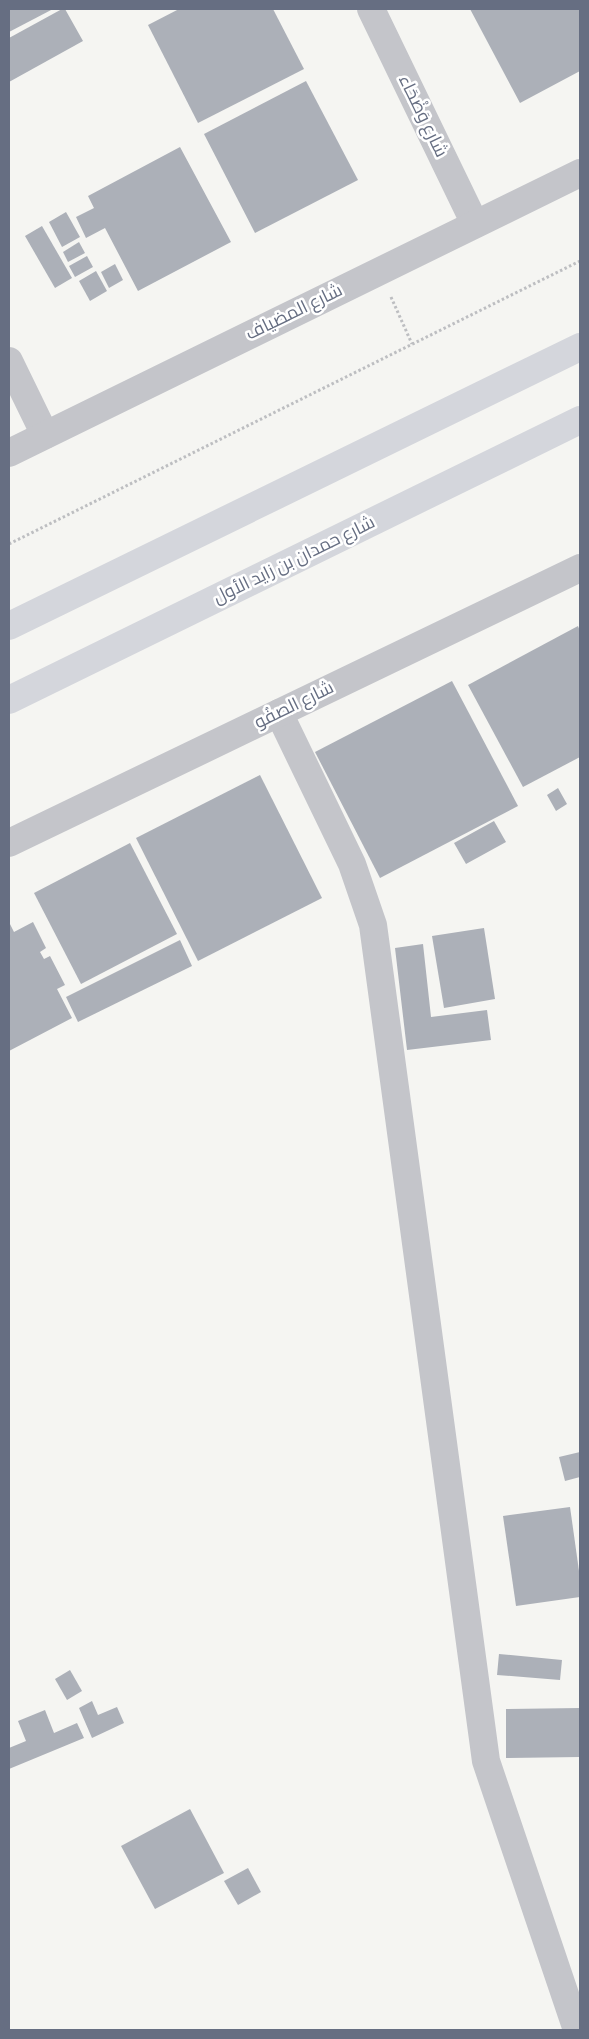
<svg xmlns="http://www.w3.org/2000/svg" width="589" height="2039" viewBox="0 0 589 2039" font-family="'Source Sans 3',Cairo,sans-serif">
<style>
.building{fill:#acb0b8}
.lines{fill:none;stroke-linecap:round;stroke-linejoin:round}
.path{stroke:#bdbec1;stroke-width:3;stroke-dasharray:2.5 2.5;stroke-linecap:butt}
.minor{stroke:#c4c5ca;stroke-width:28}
.secondary{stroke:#d4d6dc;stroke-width:28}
.labels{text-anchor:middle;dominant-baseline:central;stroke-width:5;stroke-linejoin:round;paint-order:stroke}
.street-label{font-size:18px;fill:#666e82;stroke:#fff}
</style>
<rect width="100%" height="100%" fill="#f5f5f2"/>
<!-- building -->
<g class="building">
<polygon points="9,9 53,9 9,32"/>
<polygon points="62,9 65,9 83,41 9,82 9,38"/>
<polygon points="179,9 273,9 304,69 198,123 148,25"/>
<polygon points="470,9 580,9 580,71 520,103"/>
<polygon points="306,81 358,180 255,233 204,134"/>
<polygon points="180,147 231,242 138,291 105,228 86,238 76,217 94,208 88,196"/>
<polygon points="66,212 80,237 62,247 49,222"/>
<polygon points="42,226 72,278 55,288 25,236"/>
<polygon points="79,242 85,253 68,262 63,252"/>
<polygon points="87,256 93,267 75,277 69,266"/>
<polygon points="115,264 123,280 109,288 101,272"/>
<polygon points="96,271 107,291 90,301 79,281"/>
<polygon points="578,626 580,631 580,757 523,787 468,685"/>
<polygon points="452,681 518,806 380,878 315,752"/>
<polygon points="260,775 322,898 198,961 136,838"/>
<polygon points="558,788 567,804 556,811 547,795"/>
<polygon points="494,821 506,842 466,864 454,843"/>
<polygon points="130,843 177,934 81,984 34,893"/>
<polygon points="9,922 14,932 33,922 46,948 40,952 44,959 50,956 65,985 57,989 72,1018 9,1051"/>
<polygon points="484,928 495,999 444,1008 432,936"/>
<polygon points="180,940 192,966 78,1022 66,997"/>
<polygon points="423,944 431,1017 487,1010 491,1040 407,1050 395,948"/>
<polygon points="580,1452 580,1477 565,1481 559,1457"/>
<polygon points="570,1507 580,1578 580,1597 516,1606 503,1516"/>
<polygon points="499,1654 562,1660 560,1680 497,1675"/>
<polygon points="70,1670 82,1691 67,1700 55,1679"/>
<polygon points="92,1701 98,1715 117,1707 124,1723 92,1738 79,1708"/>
<polygon points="580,1708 580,1757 506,1758 506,1709"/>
<polygon points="45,1710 54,1733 77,1723 84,1738 9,1769 9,1748 26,1741 18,1721"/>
<polygon points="190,1809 224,1873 155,1909 121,1846"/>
<polygon points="248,1868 261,1892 238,1905 224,1881"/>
</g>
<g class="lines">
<!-- path -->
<g class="path">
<polyline points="391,297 412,344"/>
<polyline points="9,544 580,261"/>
</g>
<!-- minor -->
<g class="minor">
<polyline points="371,9 475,224"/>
<polyline points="9,361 45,435"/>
<polyline points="9,453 580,173"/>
<polyline points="279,713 352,864 373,925 486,1761 577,2030"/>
<polyline points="9,843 580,568"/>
</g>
<!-- secondary -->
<g class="secondary">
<polyline points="9,626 580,347"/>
<polyline points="9,700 580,420"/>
</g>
</g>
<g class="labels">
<!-- street labels -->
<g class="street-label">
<text transform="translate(423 116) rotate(64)">شارع وَضْحَاء</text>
<text transform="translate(294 312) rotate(-26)">شارع المضياف</text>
<text transform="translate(294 560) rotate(-26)">شارع حمدان بن زايد الأول</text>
<text transform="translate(294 705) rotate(-26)">شارع الصفُو</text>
</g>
</g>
<!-- border -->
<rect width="589" height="2039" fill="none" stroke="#666e82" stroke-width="20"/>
</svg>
